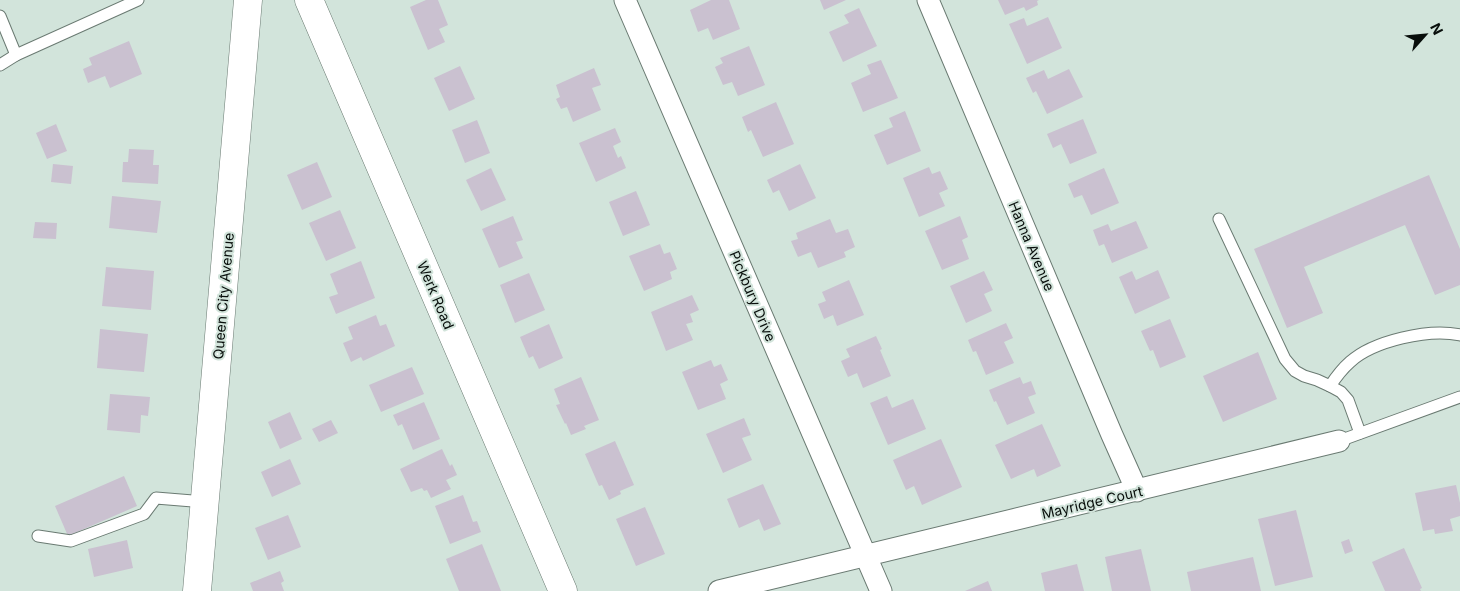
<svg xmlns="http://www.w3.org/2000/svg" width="1460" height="591" viewBox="0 0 1460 591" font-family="Inter,sans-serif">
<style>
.building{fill:#cac1d0}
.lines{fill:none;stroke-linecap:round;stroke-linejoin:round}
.lane-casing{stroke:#6a7a72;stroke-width:13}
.street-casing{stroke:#6a7a72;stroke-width:23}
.secondary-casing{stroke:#6a7a72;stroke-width:29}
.lane{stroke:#fff;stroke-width:11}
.street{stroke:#fff;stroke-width:21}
.secondary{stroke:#fff;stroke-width:28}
.labels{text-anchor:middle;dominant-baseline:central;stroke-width:4;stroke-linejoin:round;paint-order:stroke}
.street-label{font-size:14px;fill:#080e0b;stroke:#d2e4db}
</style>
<rect width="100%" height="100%" fill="#d2e4db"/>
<!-- building -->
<g class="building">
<polygon points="426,0 438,0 448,25 439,29 445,42 428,50 410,7"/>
<polygon points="711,0 729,0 740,29 713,40 708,28 698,32 690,10"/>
<polygon points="820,0 846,0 824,10"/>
<polygon points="998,0 1039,0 1037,1 1038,5 1026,11 1024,7 1005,15"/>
<polygon points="859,8 877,46 843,62 829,32 849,23 844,15"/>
<polygon points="1048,17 1062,48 1027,64 1009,24 1024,18 1027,26"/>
<polygon points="129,41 142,74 110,88 105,76 88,83 83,69 92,65 89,58"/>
<polygon points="749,46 765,85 738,96 732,82 723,85 715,67 723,63 720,58"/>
<polygon points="881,60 898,98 863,112 851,83 871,74 867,65"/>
<polygon points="460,66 475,99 449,111 434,78"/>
<polygon points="594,68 601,85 592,88 601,110 573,122 567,107 561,109 556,99 560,97 556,85"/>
<polygon points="1069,69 1083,97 1047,114 1036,91 1033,93 1026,78 1044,70 1048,79"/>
<polygon points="776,102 794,144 763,157 751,130 748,132 742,117"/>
<polygon points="905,111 921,151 887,165 874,135 893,127 889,118"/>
<polygon points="1083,119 1097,153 1070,164 1061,144 1053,148 1047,134"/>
<polygon points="477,120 490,153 465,163 452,130"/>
<polygon points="56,124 67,151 47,159 36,133"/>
<polygon points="615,128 621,142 613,146 618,158 621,156 626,168 596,182 579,143"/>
<polygon points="129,149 154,150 153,165 159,165 158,184 122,182 123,162 128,162"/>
<polygon points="317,162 332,197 302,210 287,175"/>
<polygon points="53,164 73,166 71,184 51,182"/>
<polygon points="800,164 816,198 789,211 779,190 773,193 767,180"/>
<polygon points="929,167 932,174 940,171 948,189 939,193 945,206 919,217 903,178"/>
<polygon points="491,168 506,200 481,211 466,180"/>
<polygon points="1104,168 1119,203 1091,215 1082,195 1074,198 1068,184"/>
<polygon points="1429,175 1460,249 1460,285 1435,295 1405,225 1304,267 1323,313 1287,328 1254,249"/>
<polygon points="636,191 650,225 623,236 609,202"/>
<polygon points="112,196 161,201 157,233 109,228"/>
<polygon points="340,210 356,248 326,261 309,223"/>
<polygon points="513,216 523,240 516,242 523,258 499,268 482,229"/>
<polygon points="960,216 968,237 962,240 969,259 942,270 925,231"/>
<polygon points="830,219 836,233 848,229 855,247 844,252 846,257 818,268 811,252 798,257 791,241 798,239 796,233"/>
<polygon points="1136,221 1148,248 1112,263 1104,244 1099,246 1093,230 1108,224 1111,231"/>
<polygon points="35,222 57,223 56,239 33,238"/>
<polygon points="660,244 664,254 670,252 677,269 670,272 672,279 644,291 629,256"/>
<polygon points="361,261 375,298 336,314 329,297 338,294 330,274"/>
<polygon points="106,267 154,271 151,310 102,306"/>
<polygon points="1158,270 1170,298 1135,314 1119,277 1132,271 1136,280"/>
<polygon points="984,271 993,290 984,294 992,311 966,323 950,286"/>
<polygon points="529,273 545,310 515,323 500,285"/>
<polygon points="849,280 864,315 837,326 833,315 824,319 818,304 826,301 822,292"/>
<polygon points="692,295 699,310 690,314 693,322 686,324 693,340 666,351 651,312"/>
<polygon points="376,315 380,326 386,324 395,346 363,361 361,357 351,362 343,343 353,339 348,327"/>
<polygon points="1170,319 1186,357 1160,368 1153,350 1150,351 1141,331"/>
<polygon points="1006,323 1013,338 1004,342 1014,363 986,375 976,351 973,352 968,340"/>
<polygon points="549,324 563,358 539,369 533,356 529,358 520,337"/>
<polygon points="100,329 148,334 144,372 97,368"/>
<polygon points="876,336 882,349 880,350 891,376 863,388 857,373 848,377 841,361 850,357 846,349"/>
<polygon points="1258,352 1277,399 1223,422 1203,376"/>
<polygon points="711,360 714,367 721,364 728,380 720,384 726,399 698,410 682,372"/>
<polygon points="412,367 424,394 381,412 369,385"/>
<polygon points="581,377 599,420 584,426 586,429 571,435 566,423 565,424 556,405 560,404 554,389"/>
<polygon points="1020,377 1023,384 1031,381 1036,394 1028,397 1035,413 1007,425 996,401 994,402 989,390"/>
<polygon points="110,394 150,397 148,416 141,415 140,433 107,430"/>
<polygon points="887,396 892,408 913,399 926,429 888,445 870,403"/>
<polygon points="424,402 440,439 413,450 402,424 398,426 393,415"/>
<polygon points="290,412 302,439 280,449 268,422"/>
<polygon points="744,418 751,435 742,438 752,460 723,473 706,434"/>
<polygon points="331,420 338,433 319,442 312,429"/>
<polygon points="1042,424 1061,466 1037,477 1034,469 1011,479 995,445"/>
<polygon points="941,439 962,487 922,505 914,486 906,490 893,460"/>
<polygon points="615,441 634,485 620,491 621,494 609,500 602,485 599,486 585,454"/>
<polygon points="442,449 450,466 452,464 457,475 446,480 451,489 431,498 427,490 424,491 422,488 411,492 400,469"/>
<polygon points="290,459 301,484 272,497 261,472"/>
<polygon points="124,476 137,506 68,536 55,506"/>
<polygon points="763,484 781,524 764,531 759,519 739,528 727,499"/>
<polygon points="1456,485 1460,503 1460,516 1450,519 1453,531 1435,534 1434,529 1423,531 1415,493"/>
<polygon points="463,495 473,522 477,521 481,532 450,544 435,506"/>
<polygon points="645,507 665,554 636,566 616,519"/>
<polygon points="1296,510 1313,577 1275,586 1258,519"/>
<polygon points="288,515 301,547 268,560 255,528"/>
<polygon points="1349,539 1353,551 1345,554 1341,542"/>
<polygon points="127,540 133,568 94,577 88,549"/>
<polygon points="482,544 501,591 459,591 446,559"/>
<polygon points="1404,548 1422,588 1420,589 1421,591 1385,591 1372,562"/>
<polygon points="1141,549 1151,591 1112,591 1105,557"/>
<polygon points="1253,557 1261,591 1191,591 1187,572"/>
<polygon points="1077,564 1084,591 1045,591 1041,573"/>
<polygon points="280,571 284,581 281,583 284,591 253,591 250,583"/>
<polygon points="988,581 992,591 965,591"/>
</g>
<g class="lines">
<defs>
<g id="lane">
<polyline points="0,16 16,55 0,65"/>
<polyline points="16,55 138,0"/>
<polyline points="1219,219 1285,359 1295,371 1304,376 1317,380 1330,386 1341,392 1348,400 1360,433"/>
<path d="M1330,386C1336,377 1342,369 1350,362C1373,341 1429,328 1460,335"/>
<polyline points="1339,441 1460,397"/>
<polyline points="38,536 71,541 144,514 156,498 205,502"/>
</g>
<g id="street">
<polyline points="625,0 881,591"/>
<polyline points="928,0 1112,435 1137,491"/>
<polyline points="719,591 1339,441"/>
</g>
<g id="secondary">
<polyline points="309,0 563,591"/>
<polyline points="197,591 248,0"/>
</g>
</defs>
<!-- lane casing -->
<use href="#lane" class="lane-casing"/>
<!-- street casing -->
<use href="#street" class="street-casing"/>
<!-- secondary casing -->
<use href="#secondary" class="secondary-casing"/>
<!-- lane -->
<use href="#lane" class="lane"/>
<!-- street -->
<use href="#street" class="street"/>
<!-- secondary -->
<use href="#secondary" class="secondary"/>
</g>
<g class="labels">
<!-- street labels -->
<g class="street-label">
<text transform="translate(1032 246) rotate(67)">Hanna Avenue</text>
<text transform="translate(436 295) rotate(67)">Werk Road</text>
<text transform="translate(223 296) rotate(-85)">Queen City Avenue</text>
<text transform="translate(753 296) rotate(67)">Pickbury Drive</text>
<text transform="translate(1092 502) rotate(-13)">Mayridge Court</text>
</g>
</g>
<!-- north arrow -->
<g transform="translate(1425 35) rotate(63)" stroke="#d2e4db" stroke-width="4" paint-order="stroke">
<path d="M0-4L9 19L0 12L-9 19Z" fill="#080e0b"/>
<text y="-8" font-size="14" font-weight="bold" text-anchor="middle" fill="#080e0b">N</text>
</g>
</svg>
